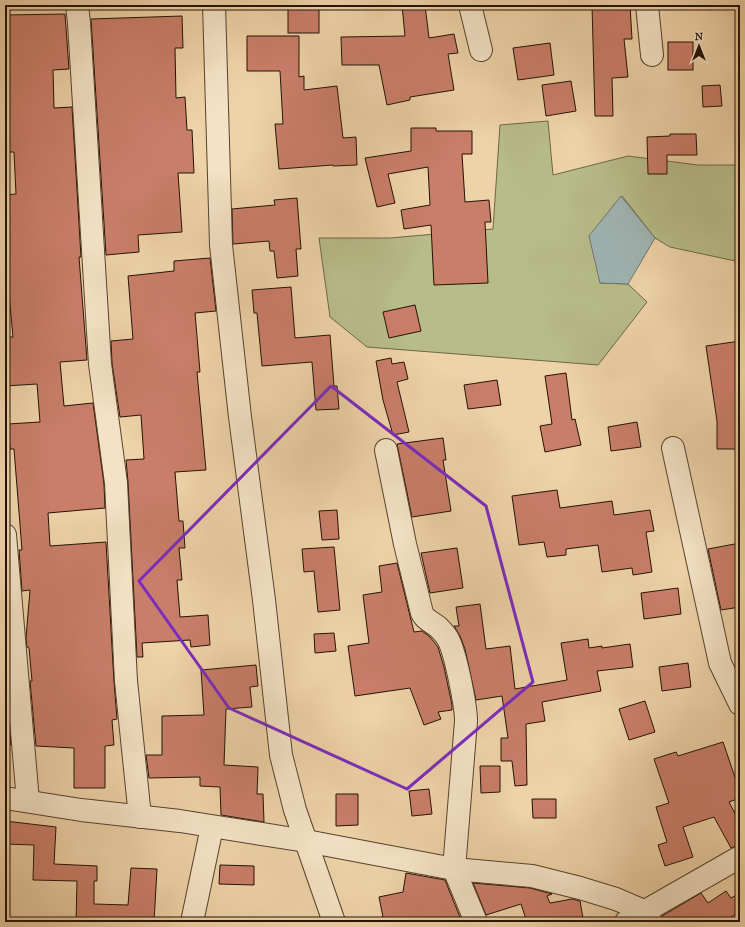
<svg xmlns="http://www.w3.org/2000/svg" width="745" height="927" viewBox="0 0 745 927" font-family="'IM FELL French Canon',serif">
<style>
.green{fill:#b7bc89;stroke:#6e6746}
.water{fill:#9fb5b4;stroke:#6e746d}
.building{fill:#c97e69;stroke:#241203}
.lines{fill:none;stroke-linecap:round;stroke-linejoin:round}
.minor-casing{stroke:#56422c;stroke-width:24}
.minor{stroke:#f4e2c6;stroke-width:22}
.marked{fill:none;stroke:#7b2cbf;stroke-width:3;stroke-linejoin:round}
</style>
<rect width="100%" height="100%" fill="#eed2a8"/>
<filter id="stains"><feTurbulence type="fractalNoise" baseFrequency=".005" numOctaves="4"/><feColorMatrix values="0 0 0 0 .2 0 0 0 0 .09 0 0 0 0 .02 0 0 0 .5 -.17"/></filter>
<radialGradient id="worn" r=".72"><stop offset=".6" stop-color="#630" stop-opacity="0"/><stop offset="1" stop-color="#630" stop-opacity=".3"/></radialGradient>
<!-- green -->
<polygon class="green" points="548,121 553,175 628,156 698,165 740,165 740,262 670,247 655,238 622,196 600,283 628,284 647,302 598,365 367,347 330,317 319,238 390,238 493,229 500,125"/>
<!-- water -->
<polygon class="water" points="621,196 655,238 628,284 600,283 589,236"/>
<!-- building -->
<g class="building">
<rect x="288" y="5" width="31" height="28"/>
<polygon points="402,5 425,5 429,38 454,34 458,53 448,54 454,90 410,97 410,100 387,105 379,65 342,65 341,37 405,36"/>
<polygon points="592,5 630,5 632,39 624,39 628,77 612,78 613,116 595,116"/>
<polygon points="65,14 69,69 53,70 54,108 72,107 81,257 79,257 87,360 60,362 64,406 93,403 104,484 105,508 48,513 50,546 106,542 114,682 117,719 112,720 114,745 105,746 105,788 74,788 74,748 36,746 30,681 32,681 29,648 27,647 26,638 30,590 22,591 19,550 22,550 14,449 10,449 8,424 40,422 37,384 5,386 5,337 13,337 5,251 5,195 16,194 14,152 5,152 5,15"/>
<polygon points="182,16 183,48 175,48 176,98 185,97 187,130 192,130 194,173 178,173 182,232 138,235 139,252 106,255 91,19"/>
<polygon points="247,36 299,36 299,77 304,76 304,90 337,86 343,138 356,137 357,165 333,166 333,165 279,169 275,124 283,124 280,71 247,71"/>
<rect x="668" y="42" width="25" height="28"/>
<polygon points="550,43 554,75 518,80 513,48"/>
<polygon points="571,81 576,111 546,116 542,85"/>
<polygon points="720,85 722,106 703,107 702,86"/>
<polygon points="411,128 436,128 436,131 472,131 472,154 462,154 465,202 489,200 491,222 485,222 488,283 434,285 431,225 404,229 401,210 430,205 428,167 388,174 395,203 377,207 365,158 411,151"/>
<polygon points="670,134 696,134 697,155 667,155 667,174 648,174 647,137 670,136"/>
<polygon points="297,198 301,249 296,249 298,276 277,278 274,251 270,251 269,241 233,244 232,209 275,205 274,200"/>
<polygon points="210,258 216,311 195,313 200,372 197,372 206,470 175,472 179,521 183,521 185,548 179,548 182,580 177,580 180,617 208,615 210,645 191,647 190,640 142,643 143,657 137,657 128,482 126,460 144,459 141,415 120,417 112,363 111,341 133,339 128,276 174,271 174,261"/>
<polygon points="291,287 295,338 330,335 334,386 337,386 339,409 316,410 312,362 262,366 257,313 254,313 252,290"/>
<polygon points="415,305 421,331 389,338 383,312"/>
<polygon points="740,341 740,449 717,449 717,421 706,346"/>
<polygon points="391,358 392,364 404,362 408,379 397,382 409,432 393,435 383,400 376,361"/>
<polygon points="566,373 572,420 575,419 581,445 545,452 540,426 552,424 545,376"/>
<polygon points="497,380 501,405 468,409 464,385"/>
<polygon points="637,422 641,447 611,451 608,427"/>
<polygon points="443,438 446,460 443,460 451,511 412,517 397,444"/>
<polygon points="557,490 560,508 612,501 614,515 650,510 654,531 646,532 652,572 633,575 632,568 602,572 598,545 566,549 566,555 547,557 544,542 519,545 512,496"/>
<polygon points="337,510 339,539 322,540 319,511"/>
<polygon points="740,543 740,607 721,610 708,549"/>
<polygon points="334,547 340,610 318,612 314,571 304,572 302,549"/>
<polygon points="457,548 463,588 430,593 421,553"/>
<polygon points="397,563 414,632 422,631 430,637 438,647 444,667 452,705 452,710 438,712 441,719 424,725 410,688 355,696 348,646 369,643 363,595 382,592 379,566"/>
<polygon points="678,588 681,614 644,619 641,593"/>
<polygon points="480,604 486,649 510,646 515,689 567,680 561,643 588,639 589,648 602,646 602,648 630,644 633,667 597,671 601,691 542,702 545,721 526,724 527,785 515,786 512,761 501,761 501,738 508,738 502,696 476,700 465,649 460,636 454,626 459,626 456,607"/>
<polygon points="334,633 336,651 315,653 314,634"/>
<polygon points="688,663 691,687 662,691 659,667"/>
<polygon points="256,665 258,686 250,687 252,707 226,709 224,765 258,767 257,794 263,794 264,822 221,815 220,787 200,786 200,777 149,778 146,755 162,755 162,716 204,715 201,670"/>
<polygon points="5,682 11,745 5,745"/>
<polygon points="645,701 655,732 629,740 619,709"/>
<polygon points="723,742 740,792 740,798 729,802 740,823 740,845 731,848 714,817 683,827 693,857 665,866 658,845 667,842 656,807 669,803 654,759 676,752 678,756"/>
<polygon points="480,766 500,766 500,792 481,793"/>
<polygon points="429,789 432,814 412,816 409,791"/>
<polygon points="336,794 358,794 358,825 336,826"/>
<polygon points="532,799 556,799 556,818 533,818"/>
<polygon points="5,821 56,827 54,864 97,866 97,881 94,881 94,904 128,905 131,868 157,869 154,922 76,922 77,881 33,880 34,845 5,844"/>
<polygon points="220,865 254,866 254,885 219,884"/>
<polygon points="406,873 445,880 462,922 434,922 433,917 408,922 384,922 379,897 403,892"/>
<polygon points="473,883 530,888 552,894 547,896 550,903 572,899 580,901 583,918 564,922 527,922 521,904 486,915"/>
<polygon points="726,891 731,898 740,893 740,911 724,922 666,922 662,916 701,893 708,903"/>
</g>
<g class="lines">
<defs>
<g id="minor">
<polyline points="77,5 79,23 100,364 116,483 126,681 140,817"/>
<polyline points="214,5 221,245 240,417 264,600 281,755 295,810 334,922"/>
<polyline points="470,5 481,50"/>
<polyline points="647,5 652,55"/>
<polyline points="673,448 720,663 740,704"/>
<path d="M386,450L405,544L422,613C425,620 432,622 438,627C441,630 444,633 446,636C455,647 466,707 466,721L454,869L476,922"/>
<polyline points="5,535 28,801"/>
<polyline points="5,798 81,810 180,821 306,841 454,869 532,876 580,888 616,899 644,911 651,922"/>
<polyline points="192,922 212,827"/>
<polyline points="626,922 740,857"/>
</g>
</defs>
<!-- minor casing -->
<use href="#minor" class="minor-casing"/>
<!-- minor -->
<use href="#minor" class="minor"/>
</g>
<!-- marked area -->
<path class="marked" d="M331,386L486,506L533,682L407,789L229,708L139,581Z"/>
<!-- margin -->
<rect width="745" height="927" fill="none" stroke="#eed2a8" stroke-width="20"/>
<rect x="6" y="6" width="733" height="915" fill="none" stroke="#241203" stroke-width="2"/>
<rect x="10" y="10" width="725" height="907" fill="none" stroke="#241203"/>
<!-- north arrow -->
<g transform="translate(699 46)" stroke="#f4e2c6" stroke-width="3" paint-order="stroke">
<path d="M0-3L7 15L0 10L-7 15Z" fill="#241203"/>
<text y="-6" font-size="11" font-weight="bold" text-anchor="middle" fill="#241203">N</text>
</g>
<rect width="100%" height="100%" filter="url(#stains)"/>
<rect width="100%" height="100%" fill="url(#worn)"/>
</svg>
